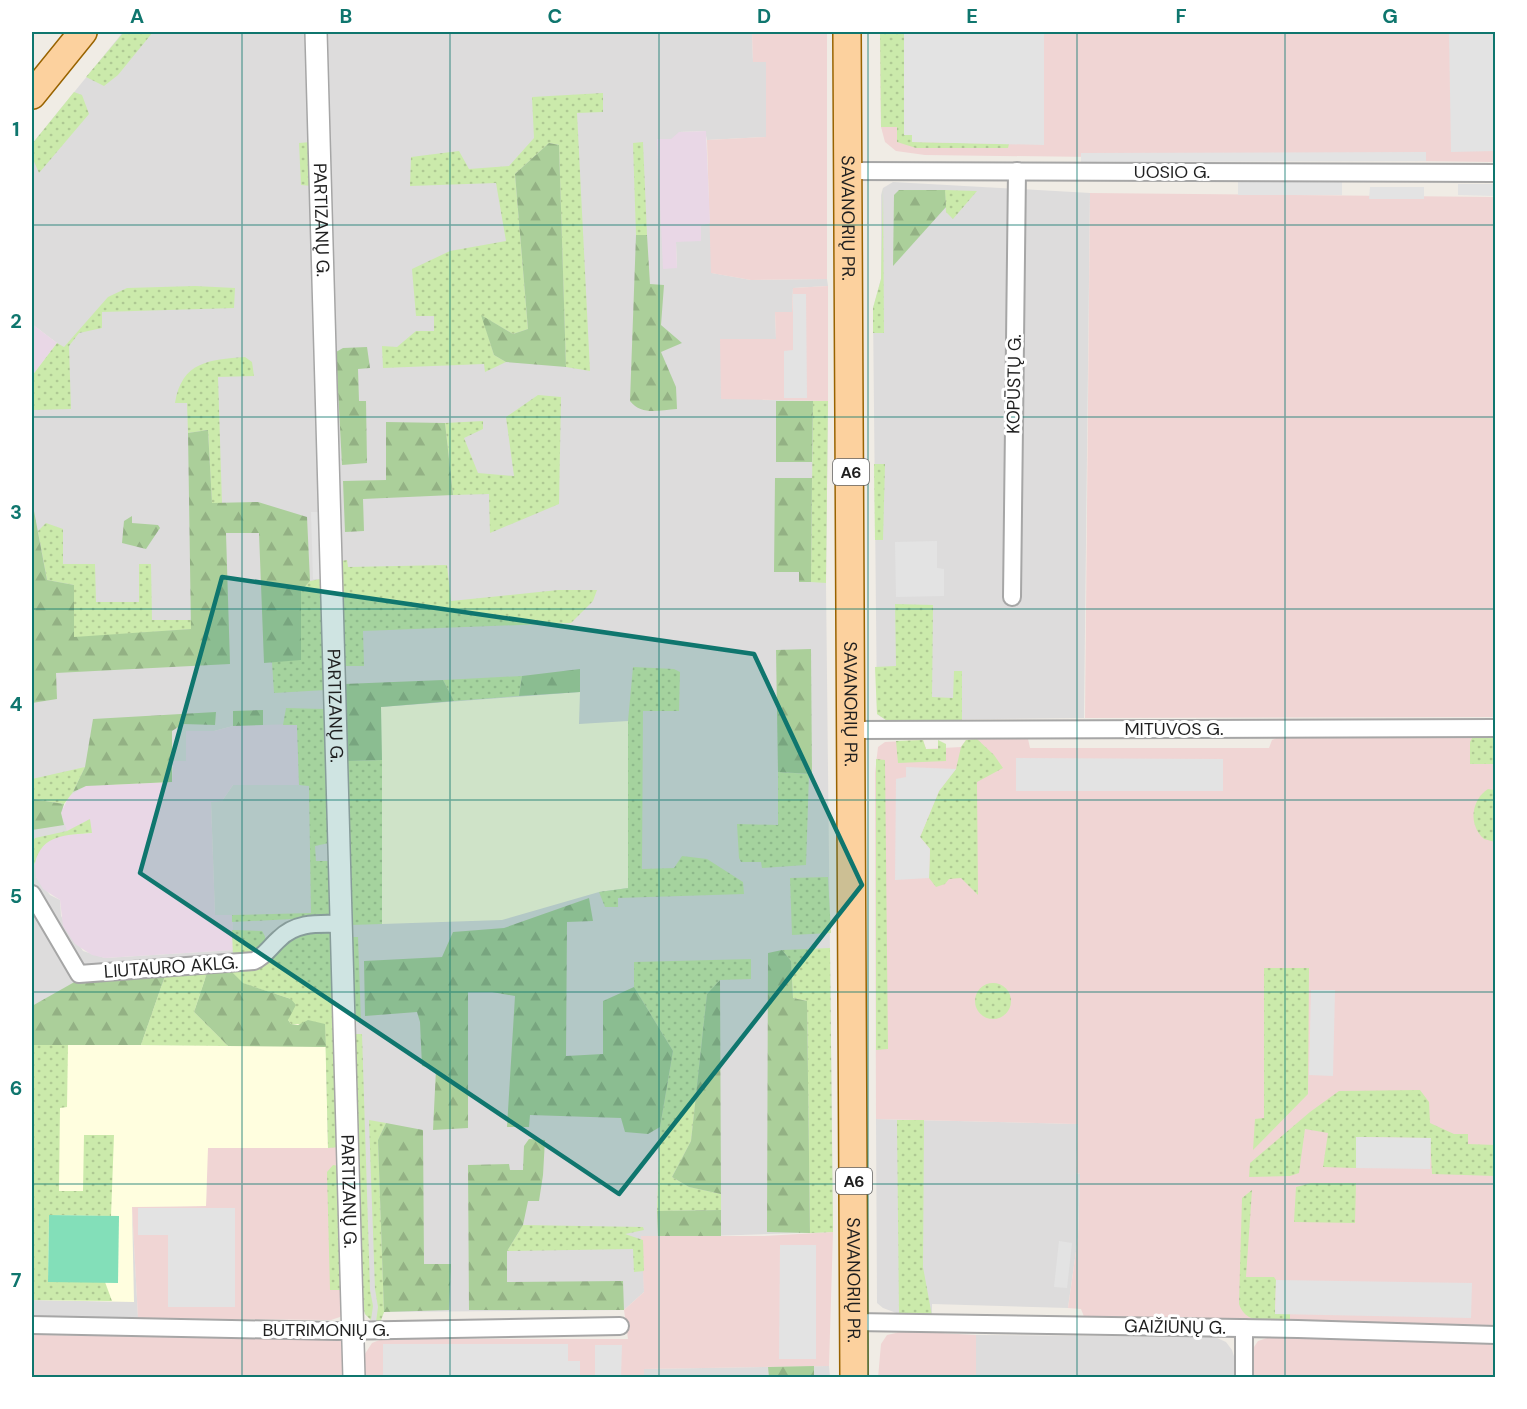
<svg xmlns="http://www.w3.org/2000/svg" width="1527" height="1409" viewBox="0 0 1527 1409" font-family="'DM Sans',sans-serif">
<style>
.residential{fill:#dddcdc;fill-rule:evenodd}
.commercial{fill:#f0d5d4}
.industrial{fill:#e9d7e6}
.education{fill:#fffedf}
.grass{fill:url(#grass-dots)}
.forest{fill:url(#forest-firs)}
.pitch{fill:#83dfb9}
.parking{fill:#e3e3e3}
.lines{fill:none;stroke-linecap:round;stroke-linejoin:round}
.minor-casing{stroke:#a6a6a6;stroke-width:20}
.tertiary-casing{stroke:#a6a6a6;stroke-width:24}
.primary-casing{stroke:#996300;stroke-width:30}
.minor{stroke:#fff;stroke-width:16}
.tertiary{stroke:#fff;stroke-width:21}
.primary{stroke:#fcd19e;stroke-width:27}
.marked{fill:#0f766e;fill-opacity:0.2;stroke:#0f766e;stroke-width:4.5;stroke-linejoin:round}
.grid{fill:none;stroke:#0f766e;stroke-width:1.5;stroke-opacity:0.55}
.labels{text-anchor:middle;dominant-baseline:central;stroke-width:6;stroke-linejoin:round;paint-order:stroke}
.shield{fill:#fff;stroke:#626262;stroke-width:1.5}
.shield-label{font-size:16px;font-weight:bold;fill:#1f1f1f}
.street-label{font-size:18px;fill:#1f1f1f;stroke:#fff}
.neatline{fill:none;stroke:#0f766e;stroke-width:2}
.grid-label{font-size:20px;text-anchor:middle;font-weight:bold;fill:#0f766e}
</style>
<defs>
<pattern id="grass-dots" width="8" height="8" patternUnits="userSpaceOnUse" patternTransform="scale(1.5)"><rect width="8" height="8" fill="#cbeaab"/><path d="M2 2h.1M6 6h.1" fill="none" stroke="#aec893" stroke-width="1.8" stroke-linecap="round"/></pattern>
<pattern id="forest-firs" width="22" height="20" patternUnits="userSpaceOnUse" patternTransform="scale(1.5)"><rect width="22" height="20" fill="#abcf9a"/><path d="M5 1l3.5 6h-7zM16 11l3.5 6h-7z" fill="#93b184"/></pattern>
</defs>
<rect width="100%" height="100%" fill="#f0ece5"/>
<!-- residential -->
<g class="residential">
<path d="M123,32H752L753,62H766V137L707,140L705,131L679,132L663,268H677L676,242L701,225L710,223L712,273L751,280L827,279L828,286L793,288L792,312H775L776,339H720L763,400L828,401L826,583L833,1232L643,1238L644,1292L624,1310L384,1312L380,1323L371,1320L365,1314L362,1304L358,1148H328L132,1207L138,1318L32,1316V376L57,343L32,324V144ZM297,725L233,785L222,801H211L215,915H232L233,950L105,958L83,951L61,916L60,900L50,895L36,877L60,835L68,831L63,807L65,800L186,761V732L214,731L233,726Z"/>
<polygon points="893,182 1090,193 1084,718 886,720 877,714 873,308 881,279 881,195 883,188"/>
<polygon points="876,1119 1078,1124 1076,1173 1080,1174 1078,1237 1068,1308 932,1304 932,1316 899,1314 883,1308 877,1303"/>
<polygon points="976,1335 1215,1337 1226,1342 1232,1350 1236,1363 1235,1377 976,1377"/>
<polygon points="829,1366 830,1377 644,1378 644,1369"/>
</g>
<!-- commercial -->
<g class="commercial">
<polygon points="752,32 827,32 827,279 751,280 711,273 707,140 766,137 766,62 753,62"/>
<polygon points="880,32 1495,32 1495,162 925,155 896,151 885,142 881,127"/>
<polygon points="1090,193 1495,197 1495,717 1085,718"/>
<polygon points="828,286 828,401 721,399 720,339 776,339 775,312 792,312 793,288"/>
<polygon points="1282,736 1495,736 1495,1325 1085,1319 1081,1309 1068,1308 1078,1237 1080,1174 1076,1173 1078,1124 876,1119 875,773 878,747 885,742 923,740 926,749 961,747 966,740 977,739 1028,739 1030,748 1269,748 1272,740"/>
<polygon points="340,1147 345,1310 340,1317 331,1320 138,1318 132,1207 206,1206 207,1148"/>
<polygon points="833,1232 829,1366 644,1369 644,1378 361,1378 361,1360 372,1343 382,1339 628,1339 624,1310 644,1292 641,1236 764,1236"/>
<polygon points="905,1331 976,1335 976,1377 878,1378 881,1344 887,1335"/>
<polygon points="32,1335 342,1338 345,1341 346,1377 32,1378"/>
<polygon points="1270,1337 1495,1343 1495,1377 1251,1378 1252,1350 1258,1341"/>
</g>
<!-- industrial -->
<g class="industrial">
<polygon points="706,131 710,223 701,226 701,241 676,242 677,268 663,269 657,139 671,139 679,132"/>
<polygon points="32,324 57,343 32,376"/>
<polygon points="297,724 299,785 233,785 222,801 211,802 215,915 232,915 234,950 105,958 92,955 75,944 63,926 60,900 43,889 36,877 35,863 37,851 51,839 60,835 92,833 87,822 67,831 61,813 69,796 86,786 172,782 173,761 186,761 186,731 214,731 233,726"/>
</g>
<!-- education -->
<g class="education">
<polygon points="580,692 579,724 628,721 628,888 599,892 502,920 382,924 381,707"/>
<polygon points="324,961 328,1148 208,1148 206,1206 132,1207 134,1302 32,1300 32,1006"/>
</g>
<!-- grass -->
<g class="grass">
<polygon points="124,32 153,32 118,75 104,86 86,77"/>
<polygon points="880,32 904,32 904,135 913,135 912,142 1009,144 1008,148 916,148 897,142 897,127 881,127"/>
<polygon points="74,92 82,95 89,114 39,173 32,157 32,144"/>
<polygon points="603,93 603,112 577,113 590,371 566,367 559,145 549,143 515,174 528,329 513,334 482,316 494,355 506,362 485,372 484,364 383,368 382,346 397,347 416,331 434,331 434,316 416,316 412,269 450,251 506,241 496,183 410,186 411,157 459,151 469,169 509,166 534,138 532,97"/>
<polygon points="311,142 312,186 301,185 299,143"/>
<polygon points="643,142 647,235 636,235 633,143"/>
<polygon points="883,188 884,333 873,333 873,308 881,279"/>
<polygon points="945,190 977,191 953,219 946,212"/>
<polygon points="195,286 235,288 234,308 102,312 102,328 79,333 69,346 71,409 33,410 34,443 32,444 32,376 57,343 64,347 108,297 127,288"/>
<path d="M245,357L252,362L254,376L218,377L222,503H212L208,430L188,433L187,403H175C182,361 209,360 245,357Z"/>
<polygon points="538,395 561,397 559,504 490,533 489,494 453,495 445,423 483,421 483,429 464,438 478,473 514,476 506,417"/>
<polygon points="813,401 828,401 826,583 811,582"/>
<polygon points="874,464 885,464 883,540 875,540"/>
<polygon points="46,523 63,529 63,564 95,564 96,602 139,602 139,564 151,564 152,620 191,620 192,629 73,638 74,585 47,580 38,531"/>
<polygon points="347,560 348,567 447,565 451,601 558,590 597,590 593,601 571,623 363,631 364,666 344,666 341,561"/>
<polygon points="325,578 326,690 274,693 272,662 301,659 301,591 310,581"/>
<polygon points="895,604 933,605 932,697 953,698 954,671 962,671 962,720 886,720 877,714 875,667 896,666"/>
<polygon points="633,667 674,669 680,672 679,711 643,711 642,869 674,868 682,856 707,859 743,882 744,894 618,898 618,907 605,907 599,892 628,888 628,721"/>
<polygon points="522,676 519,696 454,701 443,680"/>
<polygon points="286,708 324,709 330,712 329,843 315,846 316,861 332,861 335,911 330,917 232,922 232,915 311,913 309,786 299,785 297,725 283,725"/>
<polygon points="1473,736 1495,736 1495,764 1470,764 1470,742"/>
<polygon points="977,739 994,755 1003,768 977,782 978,895 961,878 949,879 945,884 936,887 929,878 930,849 920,837 939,791 956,769 961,747 966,740"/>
<polygon points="923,740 926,749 938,749 938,740 946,744 946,761 898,763 896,741"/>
<polygon points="876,759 885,760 888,1049 876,1050"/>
<polygon points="382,760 382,924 351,925 346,761"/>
<polygon points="85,767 73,792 64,804 32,799 32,779"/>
<polygon points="778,772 809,774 806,865 762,868 761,862 741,862 739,858 737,824 778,825"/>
<path d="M1488,789L1495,790V842L1484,839C1468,825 1471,800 1488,789Z"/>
<path d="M90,819L92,833C66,835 42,834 35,863L32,865V844L35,838L67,831Z"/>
<polygon points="828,877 831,933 792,935 790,878"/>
<path d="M232,930L262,931C276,951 246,955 233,957Z"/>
<polygon points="334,931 340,1147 328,1148 325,1024 291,1024 288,1020 291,999 242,983 229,969 293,932"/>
<polygon points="351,937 358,937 361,1021 354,1022"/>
<polygon points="830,948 833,1232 810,1233 807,1001 793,998 791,961 782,950"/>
<polygon points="751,959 751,979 720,980 707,994 691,1141 672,1177 689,1187 721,1194 721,1210 657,1211 660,1127 673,1051 634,987 634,962"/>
<polygon points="1264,968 1309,968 1308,1094 1253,1150 1255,1119 1264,1118"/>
<polygon points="208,970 194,1012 228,1046 141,1045 166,973"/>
<circle cx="993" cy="1001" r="18"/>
<polygon points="354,1034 362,1034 370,1290 373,1306 371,1320 365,1314 362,1304"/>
<polygon points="68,1044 67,1107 60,1108 59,1191 83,1191 84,1135 114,1135 111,1216 49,1215 48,1282 105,1282 112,1301 32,1300 32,1045"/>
<polygon points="1420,1090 1429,1102 1430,1123 1454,1134 1468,1134 1468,1144 1495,1145 1495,1176 1432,1174 1430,1138 1356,1137 1356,1168 1323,1167 1328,1133 1305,1129 1299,1173 1290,1176 1249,1177 1250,1163 1310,1112 1339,1091"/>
<polygon points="369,1120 386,1123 378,1140 384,1312 380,1323 376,1322 378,1307 375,1289"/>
<polygon points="897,1120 924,1120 923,1267 932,1316 899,1314"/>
<polygon points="333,1165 339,1166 345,1290 330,1290 327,1172"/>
<polygon points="1311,1183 1356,1183 1355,1223 1294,1222 1296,1187"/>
<path d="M1252,1190L1246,1277H1274L1276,1280L1275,1313L1290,1314V1320C1271,1320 1246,1326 1239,1304L1242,1198Z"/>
<polygon points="523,1225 643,1227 644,1230 625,1234 643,1240 644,1271 634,1272 633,1249 507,1251"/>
</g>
<!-- forest -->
<g class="forest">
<polygon points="549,143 559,145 566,367 506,362 494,355 481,315 513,334 528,329 515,174"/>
<polygon points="899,190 945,190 946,207 893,266 894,195"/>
<path d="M636,235H647L650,284L664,285L661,325L682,343L661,352L676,387L677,409C659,410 642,416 630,401Z"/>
<polygon points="367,347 370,368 358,369 359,401 366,401 367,463 342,465 336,352 343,348"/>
<polygon points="776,401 813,401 812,462 776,462"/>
<polygon points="386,422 445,423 453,495 363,499 364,531 345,532 343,481 386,480"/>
<polygon points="208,430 212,503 258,502 307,517 310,581 301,591 301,660 264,663 259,533 226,533 230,664 56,673 57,699 32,703 32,511 34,511 47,580 74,585 74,637 191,629 188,433"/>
<polygon points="775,478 812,478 811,582 799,582 799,572 774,572"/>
<polygon points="132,516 132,523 158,525 160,528 146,549 122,543 124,521"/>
<polygon points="811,649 812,774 778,772 776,650"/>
<polygon points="580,669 580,692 519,696 522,676"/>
<polygon points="443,680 454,701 381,707 382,760 346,761 344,684"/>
<polygon points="263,710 263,725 233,726 233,711"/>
<polygon points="216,712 215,725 183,724 172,731 172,782 86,786 73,792 85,767 93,719"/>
<polygon points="32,799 64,804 61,813 64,825 32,830"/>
<polygon points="589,898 593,921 567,922 566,1056 603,1054 603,1001 634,987 673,1051 660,1127 648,1134 625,1132 621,1118 530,1115 529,1127 507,1127 515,996 492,992 468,992 468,1128 433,1130 436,1069 422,1066 420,1022 417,1012 365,1016 364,961 442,957 453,932 504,928"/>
<polygon points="782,950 791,961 793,998 807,1001 810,1233 767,1232 768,953"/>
<polygon points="229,969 243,983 291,999 296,1005 288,1020 291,1024 298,1025 308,1020 325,1024 326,1047 228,1046 194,1012 208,970"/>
<polygon points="166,973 141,1045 32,1045 32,1006 78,980"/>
<polygon points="720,980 721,1194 689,1187 672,1177 691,1141 707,994"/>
<polygon points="386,1123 423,1130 424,1264 451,1264 449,1310 384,1312 378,1140"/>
<polygon points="529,1139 545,1140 543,1175 539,1201 528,1201 523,1225 507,1251 507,1282 623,1281 624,1310 469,1310 468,1165 509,1164 510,1170 523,1170 524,1146"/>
<polygon points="721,1210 721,1236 658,1236 657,1211"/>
<polygon points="814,1366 814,1377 769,1377 768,1367"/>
</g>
<!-- pitch -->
<polygon class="pitch" points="49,1215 119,1216 118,1283 48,1282"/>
<!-- parking -->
<g class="parking">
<polygon points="904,32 1044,32 1044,145 912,142 912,135 904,135"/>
<polygon points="1449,32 1495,32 1495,151 1451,152"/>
<polygon points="1426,152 1426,161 1081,162 1081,153"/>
<rect x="1238" y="182" width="104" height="13"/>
<polygon points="1458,184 1495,184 1495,196 1458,195"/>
<polygon points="1370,187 1424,187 1424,199 1369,199"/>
<polygon points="793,294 806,294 807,398 784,398 784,351 793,350"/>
<polygon points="311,512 321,512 324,579 313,579"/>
<polygon points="937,541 937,568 944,569 944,596 896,597 895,542"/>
<polygon points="1016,758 1223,759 1223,791 1016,791"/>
<polygon points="906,767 956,769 939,791 920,837 930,849 929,878 895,880 896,779 906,777"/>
<polygon points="1311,990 1335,990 1333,1076 1309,1075"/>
<polygon points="1356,1137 1431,1138 1430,1169 1356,1168"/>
<polygon points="138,1208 235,1208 235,1307 168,1307 168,1235 138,1235"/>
<polygon points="1059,1241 1072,1243 1067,1288 1054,1287"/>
<polygon points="780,1245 816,1245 816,1359 779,1359"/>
<polygon points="1276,1280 1472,1283 1471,1318 1275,1314"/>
<polygon points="383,1344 568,1344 568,1361 580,1361 580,1377 383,1377"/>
<polygon points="595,1345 622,1345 621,1377 595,1377"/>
</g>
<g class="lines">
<defs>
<g id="minor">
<polyline points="849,171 1496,173"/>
<polyline points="1012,597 1017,171"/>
<polyline points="852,730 1496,728"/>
<path d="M32,894L79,974L254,961C265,956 270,947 279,939C297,921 319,924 343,924"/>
<polyline points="854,1322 1298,1329 1496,1335"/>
<polyline points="32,1325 337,1331 620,1326"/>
<polyline points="1244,1378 1244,1328"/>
</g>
<g id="tertiary">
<path id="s1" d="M316,32L354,1378"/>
</g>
<g id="primary">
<path id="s2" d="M847,32L854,1378"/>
<polyline points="32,95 83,32"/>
</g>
</defs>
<!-- minor casing -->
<use href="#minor" class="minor-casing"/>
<!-- tertiary casing -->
<use href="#tertiary" class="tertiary-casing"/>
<!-- primary casing -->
<use href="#primary" class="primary-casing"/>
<!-- minor -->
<use href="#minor" class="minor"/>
<!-- tertiary -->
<use href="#tertiary" class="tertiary"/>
<!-- primary -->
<use href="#primary" class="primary"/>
</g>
<!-- marked area -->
<path class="marked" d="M222,577L754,654L862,885L619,1194L140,873Z"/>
<!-- grid -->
<path class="grid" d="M242,32V1378M450,32V1378M659,32V1378M868,32V1378M1077,32V1378M1285,32V1378M32,225H1496M32,417H1496M32,609H1496M32,800H1496M32,992H1496M32,1184H1496"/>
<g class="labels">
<!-- shield labels -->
<g class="shield">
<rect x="833" y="459" width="36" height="26" rx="4.5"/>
<rect x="836" y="1168" width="36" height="26" rx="4.5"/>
</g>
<g class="shield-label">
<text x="851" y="472">A6</text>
<text x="854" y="1181">A6</text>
</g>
<!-- street labels -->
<g class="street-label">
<text x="1172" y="172">UOSIO G.</text>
<text stroke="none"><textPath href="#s1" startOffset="188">PARTIZANŲ G.</textPath></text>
<text stroke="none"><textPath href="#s2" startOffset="186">SAVANORIŲ PR.</textPath></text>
<text transform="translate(1014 384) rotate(-89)">KOPŪSTŲ G.</text>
<text stroke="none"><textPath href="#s1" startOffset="674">PARTIZANŲ G.</textPath></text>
<text stroke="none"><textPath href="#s2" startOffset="672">SAVANORIŲ PR.</textPath></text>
<text x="1174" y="729">MITUVOS G.</text>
<text transform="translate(171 967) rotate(-4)">LIUTAURO AKLG.</text>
<text stroke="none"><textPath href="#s1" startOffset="1160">PARTIZANŲ G.</textPath></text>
<text stroke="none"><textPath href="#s2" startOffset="1248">SAVANORIŲ PR.</textPath></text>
<text transform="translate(1175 1327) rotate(1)">GAIŽIŪNŲ G.</text>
<text x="326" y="1330">BUTRIMONIŲ G.</text>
</g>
</g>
<!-- border -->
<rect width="1527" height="1409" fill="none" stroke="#ffffff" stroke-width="66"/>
<rect x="33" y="33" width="1461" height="1343" class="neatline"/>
<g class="grid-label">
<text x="137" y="23">A</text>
<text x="346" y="23">B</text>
<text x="555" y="23">C</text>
<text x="764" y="23">D</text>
<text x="972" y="23">E</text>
<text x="1181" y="23">F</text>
<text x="1390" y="23">G</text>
<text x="16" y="136">1</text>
<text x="16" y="328">2</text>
<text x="16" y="519">3</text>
<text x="16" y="711">4</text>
<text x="16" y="903">5</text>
<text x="16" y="1095">6</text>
<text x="16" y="1287">7</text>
</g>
</svg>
